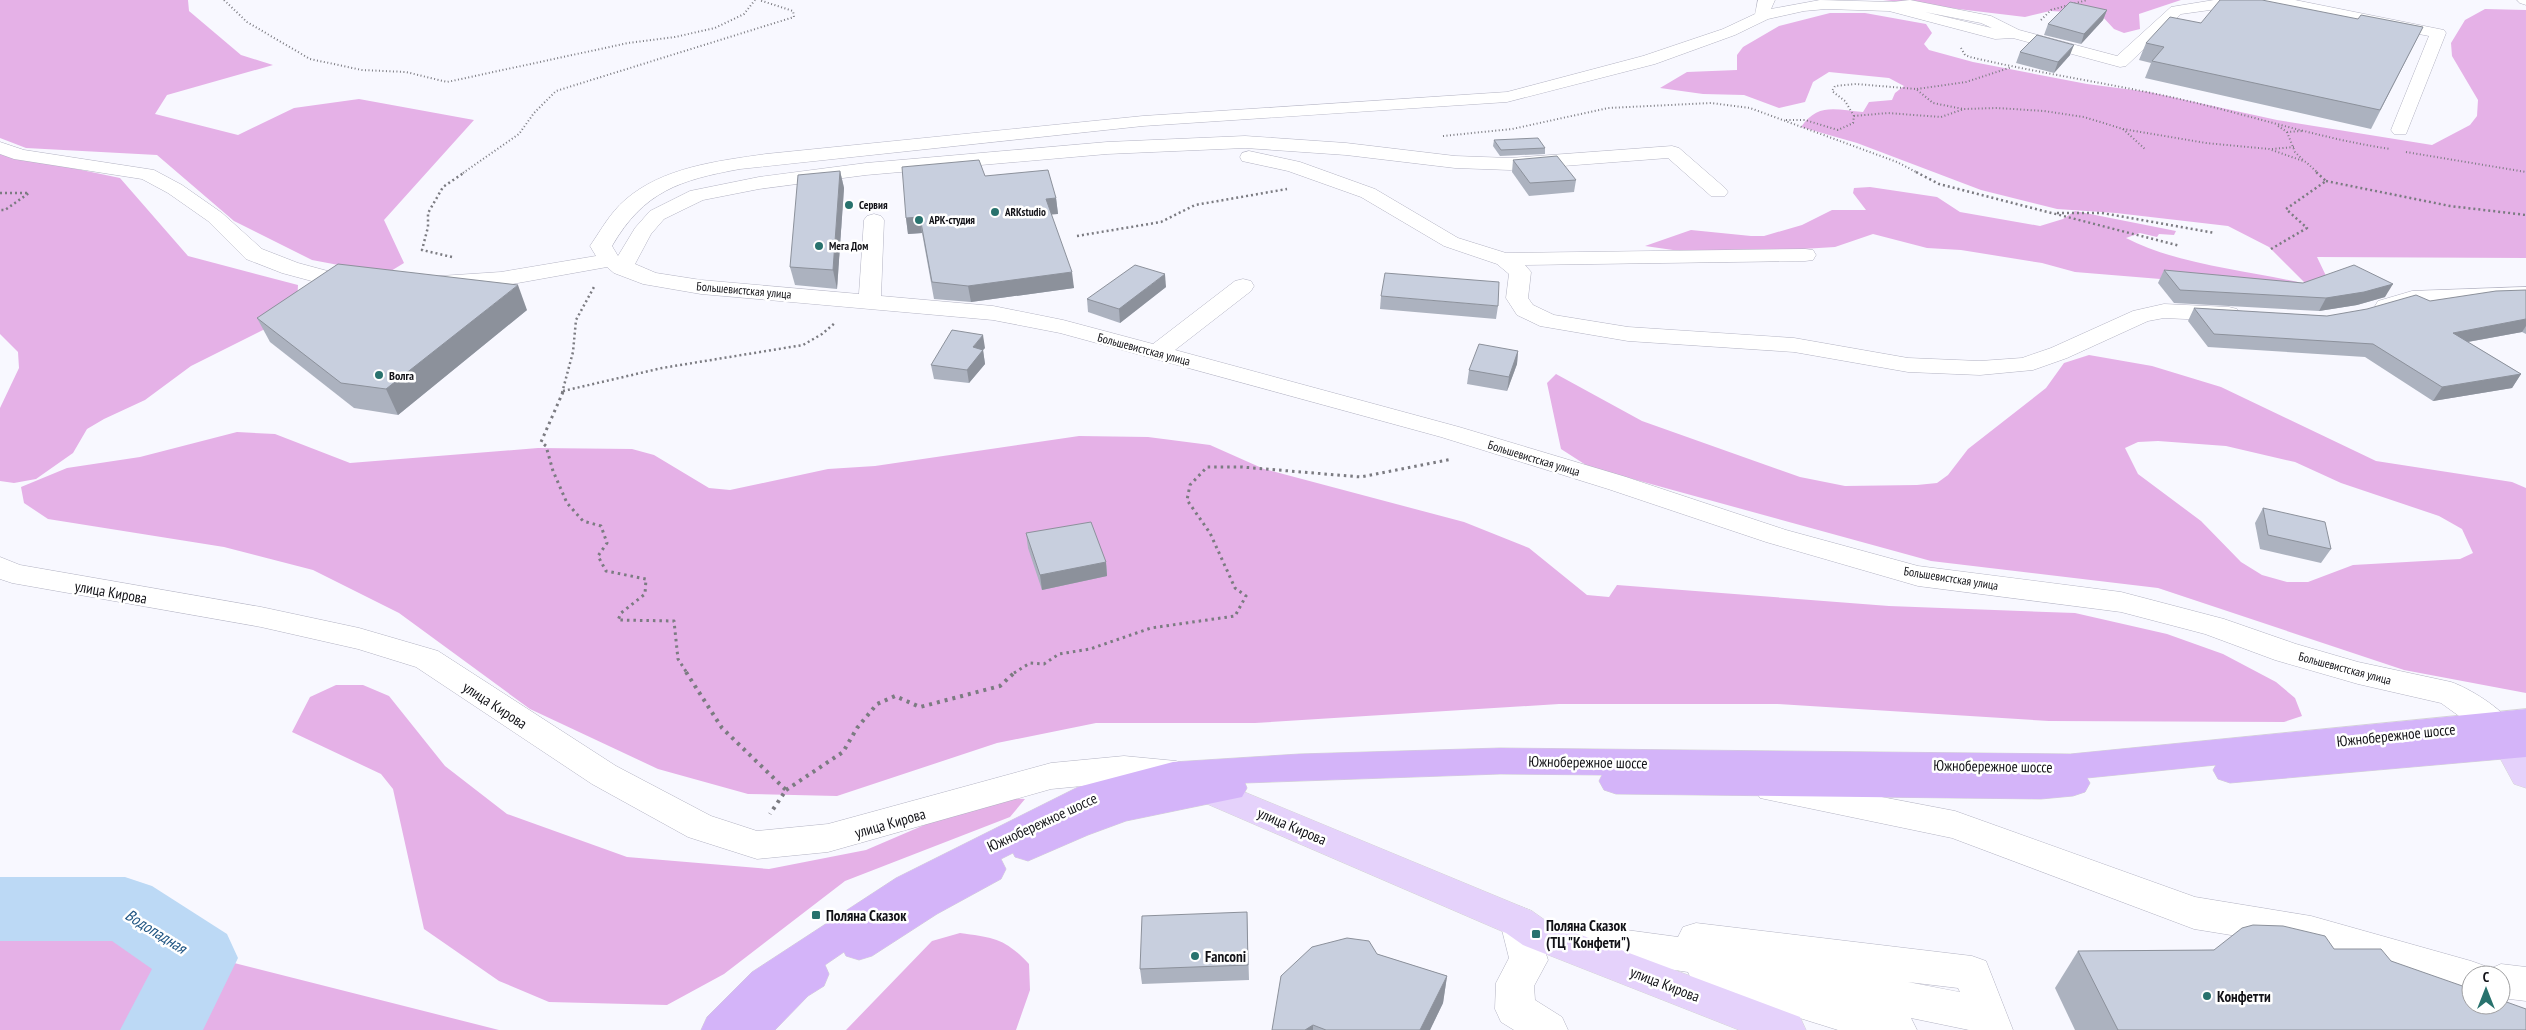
<svg xmlns="http://www.w3.org/2000/svg" width="2526" height="1030" viewBox="0 0 2526 1030" font-family="'PT Sans Narrow',sans-serif">
<style>
.green{fill:#e5b1e7;fill-rule:evenodd}
.lines{fill:none;stroke-linecap:round;stroke-linejoin:round}
.river{fill:#bcd9f5;fill-rule:evenodd}
.minor-casing{stroke:#b3b3c3;stroke-width:1}
.major-casing{stroke:#d4d4d5;stroke-width:1}
.highway-casing{stroke:#d4d4d5;stroke-width:1}
.path-far3{stroke:#7b7b81;stroke-width:2;stroke-dasharray:1 2.5;stroke-linecap:butt}
.path-far2{stroke:#7b7b81;stroke-width:2.5;stroke-dasharray:2 3;stroke-linecap:butt}
.path-far1{stroke:#7b7b81;stroke-width:3;stroke-dasharray:2.5 4;stroke-linecap:butt}
.path{stroke:#7b7b81;stroke-width:4;stroke-dasharray:3 5;stroke-linecap:butt}
.minor{fill:#fff;fill-rule:evenodd}
.major{fill:#e5d2fb;fill-rule:evenodd}
.highway{fill:#d4b4f9;fill-rule:evenodd}
.wall{fill:#acb2bf}
.shaded-wall{fill:#8c919b}
.building{fill:#c8cfde;stroke:#8c919b}
.poi-dot{fill:#28726d;stroke:#fff;stroke-width:2}
.labels{text-anchor:middle;dominant-baseline:central;stroke-width:5;stroke-linejoin:round;paint-order:stroke}
.far-poi-label{font-size:11px;font-weight:bold;fill:#121217;stroke:#fff;text-anchor:start}
.street-label{font-size:12px;fill:#121217;stroke:#fff}
.poi-label{font-size:12px;font-weight:bold;fill:#121217;stroke:#fff;text-anchor:start}
.near-street-label{font-size:15px;fill:#121217;stroke:#fff}
.near-poi-label{font-size:15px;font-weight:bold;fill:#121217;stroke:#fff;text-anchor:start}
.near-water-label{font-size:16px;font-style:italic;fill:#215683;stroke:#fff}
</style>
<rect width="100%" height="100%" fill="#f8f8ff"/>
<!-- green -->
<g class="green">
<polygon points="0,0 188,0 189,11 241,55 273,65 167,95 155,114 238,135 294,108 359,99 474,120 384,220 404,263 386,274 312,260 234,221 157,155 26,148 0,138"/>
<polygon points="1883,0 2181,0 2139,14 2140,29 2124,33 2114,29 2102,16 2088,13 2050,11 2025,17"/>
<path d="M2485,9L2526,10V258L2317,257L2328,280L2308,286L2269,247L2228,226L2116,213L2057,209L1981,190L1857,143L1801,127C1818,102 1837,110 1863,112L1869,102L1892,100L1895,93L1904,86L1889,78L1829,72L1813,82L1805,102L1779,108L1744,95L1703,94L1660,88L1687,72L1737,70V55L1743,47L1779,26L1830,13H1865L1926,24L1932,33L1924,44L1929,50L1973,62L2087,84L2149,92L2277,120L2432,145L2470,125L2477,116L2478,100L2452,56L2451,43L2465,20Z"/>
<polygon points="0,153 120,178 188,256 298,285 297,303 281,321 191,366 145,400 104,419 87,429 73,453 36,479 14,483 0,481 0,408 19,368 18,352 0,334"/>
<path d="M1870,187L1937,197L1960,212L2040,226L2063,219L2075,211L2176,231L2174,235L2159,234L2157,237L2140,233L2126,238C2176,264 2243,270 2298,282L2289,288L2258,287L2075,272L2042,263L1961,250L1927,248L1873,234L1835,247L1752,252H1687L1645,246L1691,230L1751,236H1764L1802,225L1832,210H1866L1853,193L1854,188Z"/>
<path d="M2089,355L2152,366L2221,387L2376,461L2512,482L2526,488V693L2404,670L2158,588L1931,561L1589,467L1561,449L1547,383L1556,374L1642,421L1800,477L1845,486L1917,485L1937,483L1948,475L1968,449L2046,388L2064,363ZM2158,441L2226,446L2295,462L2341,483L2439,516L2462,529L2473,553L2460,559L2353,565L2308,582H2287L2262,575L2241,562L2201,521L2138,474L2125,448L2138,442Z"/>
<polygon points="237,432 275,434 350,463 538,448 632,449 654,455 709,488 730,490 828,469 875,466 1079,436 1148,437 1210,445 1264,469 1464,522 1529,548 1587,595 1609,597 1617,585 1889,606 2075,613 2167,634 2223,654 2276,682 2295,698 2302,716 2284,722 2049,721 1778,704 1559,704 1255,723 1096,723 997,743 837,796 748,794 658,769 530,709 399,613 313,570 224,547 48,519 24,503 21,487 67,468 140,457"/>
<polygon points="336,685 363,685 389,696 445,766 507,814 627,857 769,869 866,850 971,805 1006,798 1025,799 1010,817 845,881 724,974 667,1005 549,1002 499,981 424,929 393,789 381,774 292,732 310,697"/>
<polygon points="0,897 28,911 499,1030 0,1030"/>
<path d="M960,933C995,938 1004,938 1029,964L1030,990L1016,1030H846L932,941Z"/>
</g>
<g class="lines">
<!-- river -->
<polygon class="river" points="0,877 125,877 152,886 227,934 238,958 203,1030 120,1030 152,969 112,941 0,941"/>
<defs>
<g id="minor">
<path d="M1758,0H1775L1771,9L1820,0L1892,2L1910,0L1991,16L2019,30L2117,56L2171,7L2214,0H2254L2246,5L2181,14L2126,66L2120,67L2013,38L1995,39L1889,11L1826,9L1804,11L1768,19L1735,35L1655,64L1507,102L1143,126L740,169C680,180 644,191 612,246L618,256L635,228L650,211L690,191L759,177L866,163L1107,142L1245,136L1346,143L1455,156L1510,158L1672,146L1679,148L1725,188L1728,192L1725,196H1711L1668,158L1510,170L1455,168L1346,155L1245,148L1107,154L866,175L759,189L703,200L664,219L651,234L635,264L656,273L701,280L859,294L864,220L867,216L874,214L881,216L884,220L881,296L993,306L1063,320L1153,344L1235,281L1243,279L1251,281L1254,286L1251,291L1175,350L1459,427L1626,477L1786,530L1918,566L2121,592L2224,619L2296,644L2358,662L2451,682C2469,688 2503,709 2512,725L2508,734L2496,737L2484,734L2441,703L2358,684L2275,660L2205,634L2121,612L1918,586L1766,542L1608,489L1441,437L1060,333L993,320L701,294L643,284L614,273L607,267L501,286L440,290L432,288L429,283L432,278L440,276L501,272L596,256L590,246C601,230 610,213 625,200C663,167 718,161 766,154L1143,116L1507,92L1643,56L1723,29L1755,14ZM1925,12L1981,23L1992,28Z"/>
<polygon points="2264,0 2295,0 2444,30 2446,33 2406,134 2394,134 2391,130 2429,36 2272,5"/>
<polygon points="2517,0 2526,0 2526,5 2520,3"/>
<polygon points="0,142 24,150 154,170 182,185 222,213 262,249 298,263 335,273 365,276 368,281 365,286 334,287 282,273 246,259 208,221 168,193 142,179 14,159 0,154"/>
<polygon points="1249,151 1300,162 1375,189 1458,238 1506,253 1805,249 1813,250 1816,255 1813,260 1805,261 1525,265 1531,272 1528,298 1533,305 1554,315 1628,327 1794,338 1908,358 1980,361 2022,358 2051,348 2133,311 2164,304 2229,307 2237,309 2240,314 2237,319 2229,321 2164,318 2148,321 2067,358 2033,370 1980,375 1908,372 1794,352 1628,341 1540,326 1517,315 1506,298 1509,274 1497,264 1444,246 1361,197 1288,171 1242,161 1240,157 1242,153"/>
<polygon points="2526,287 2526,301 2414,305 2386,313 2378,311 2375,306 2378,301 2412,291"/>
<polygon points="0,557 20,565 261,607 359,628 438,651 616,766 711,816 757,831 828,824 1051,763 1124,756 1176,761 1188,765 1193,774 1188,783 1176,787 1124,782 1051,789 828,852 757,859 688,837 592,784 416,667 358,649 261,627 12,583 0,579"/>
<polygon points="1772,776 1955,811 2195,897 2311,916 2471,961 2485,966 2487,970 2501,964 2526,967 2526,1001 2501,998 2501,975 2471,975 2471,995 2311,948 2194,929 1952,838 1760,798 1755,789 1760,780"/>
<polygon points="1519,906 1532,911 1548,960 1534,986 1535,1000 1562,1017 1568,1030 1514,1030 1501,1022 1495,1009 1496,983 1509,958 1500,922 1506,911"/>
<path d="M1567,922L1678,937L1683,927L1696,923L1972,956L1986,961L2013,1030H1969L1911,1018L1917,1030H1838L1694,985L1688,972L1567,954L1554,949L1548,938L1554,927ZM1908,982L1958,988L1960,992Z"/>
</g>
<g id="major">
<polygon points="2511,734 2523,738 2526,744 2526,788 2514,784 2494,747 2499,738"/>
<polygon points="1196,772 1532,911 1549,923 1800,1017 1806,1030 1739,1030 1523,945 1506,933 1184,794 1179,785 1184,776"/>
</g>
<polygon id="highway" points="2526,709 2526,757 2230,783 2218,779 2213,770 2216,765 2087,778 2090,783 2085,792 2073,796 2041,799 1616,794 1604,790 1599,781 1602,775 1500,774 1245,783 1247,788 1242,797 1126,821 1088,835 1028,861 1015,857 1013,853 1001,859 1006,869 1001,879 937,914 872,956 859,960 846,956 844,952 825,965 829,974 824,986 808,996 775,1030 701,1030 707,1017 752,972 896,878 1078,787 1173,762 1299,754 1500,748 2070,754"/>
</defs>
<!-- minor casing -->
<use href="#minor" class="minor-casing"/>
<!-- major casing -->
<use href="#major" class="major-casing"/>
<!-- highway casing -->
<use href="#highway" class="highway-casing"/>
<!-- path-far3 -->
<g class="path-far3">
<polyline points="224,0 247,22 310,59 362,70 406,72 447,82 628,43 675,37 715,28 744,14 755,0"/>
<polyline points="2041,20 2051,10 2087,0"/>
<path d="M1961,48L1965,55L1970,57C2038,73 2107,83 2175,98C2247,114 2317,138 2390,149"/>
<polyline points="1917,89 1966,82 2012,67"/>
<polyline points="1854,116 1845,101 1832,91 1835,86 1856,84 1916,89 1933,103 1963,109"/>
<polyline points="1786,120 1805,120 1838,130 1853,123 1854,116 1888,113 1941,117 1964,109 1997,108 2044,111 2084,117 2123,129 2206,143 2269,149 2306,162 2318,173"/>
<polyline points="2278,126 2287,132 2303,131"/>
<polyline points="2123,129 2146,150"/>
<polyline points="2287,132 2295,152 2304,161"/>
<polyline points="1443,136 1512,129 1608,108 1711,103 1750,108 1897,162 1918,173"/>
<polyline points="2272,149 2294,147"/>
<polyline points="2406,152 2526,172"/>
<polyline points="463,173 519,134 534,113 556,91 794,17 793,11 759,0"/>
</g>
<!-- path-far2 -->
<g class="path-far2">
<polyline points="1916,172 1939,184 2180,246"/>
<polyline points="2326,181 2450,206 2526,215"/>
<polyline points="0,193 29,193 5,210 0,210"/>
<polyline points="2057,213 2102,213 2215,233"/>
<polyline points="1077,236 1161,222 1195,205 1287,189"/>
<polyline points="2271,249 2307,228 2286,209 2326,181 2316,172"/>
<polyline points="452,257 422,250 428,227 428,213 443,187 465,172"/>
<polyline points="563,391 662,368 803,345 822,334 836,322"/>
<polyline points="562,393 573,352 576,320 594,287"/>
</g>
<!-- path-far1 -->
<g class="path-far1">
<polyline points="563,392 541,442 546,446 553,471 567,503 583,521 601,526 607,543 598,556 606,571 646,579 645,594 621,613 618,620 674,621 678,659 687,673"/>
<polyline points="1014,673 1030,663 1044,664 1059,654 1090,649 1151,628 1235,616 1246,596 1235,588 1210,533 1187,500 1190,485 1207,467 1242,467 1361,477 1452,459"/>
</g>
<!-- path -->
<g class="path">
<polyline points="686,672 722,728 786,790 770,814"/>
<polyline points="786,790 843,752 857,728 877,704 895,696 920,707 1000,686 1015,672"/>
</g>
<!-- minor -->
<use href="#minor" class="minor"/>
<!-- major -->
<use href="#major" class="major"/>
<!-- highway -->
<use href="#highway" class="highway"/>
</g>
<!-- wall -->
<g class="wall">
<polygon points="2107,10 2103,20 2081,44 2044,35 2048,24"/>
<polygon points="2358,19 2423,27 2371,129 2145,78 2151,63 2139,60 2146,43 2201,23"/>
<polygon points="2020,52 2070,55 2054,73 2016,63"/>
<polygon points="1494,140 1545,148 1545,154 1500,156 1493,146"/>
<polygon points="1513,160 1576,180 1574,192 1529,196 1512,172"/>
<polygon points="840,171 844,188 837,289 795,285 790,267"/>
<polygon points="985,176 1056,198 1058,214 1051,214 1074,288 971,302 934,299 922,233 908,234 906,218"/>
<polygon points="2164,270 2385,297 2357,305 2319,311 2174,303 2158,283"/>
<polygon points="1166,287 1120,323 1088,312 1087,299"/>
<polygon points="2526,290 2526,334 2522,332 2468,342 2521,374 2512,388 2433,401 2365,357 2208,347 2188,321 2194,308 2327,316 2430,301"/>
<polygon points="1381,296 1498,306 1496,319 1380,309"/>
<polygon points="527,310 398,415 354,408 270,342 257,318"/>
<polygon points="985,348 983,350 985,364 969,383 934,379 931,365"/>
<polygon points="1518,351 1517,364 1507,391 1467,384 1469,370"/>
<polygon points="2263,508 2331,549 2321,563 2260,549 2255,523"/>
<polygon points="1026,533 1106,562 1107,576 1042,590 1028,548"/>
<polygon points="1247,912 1249,980 1142,984 1140,969"/>
<polygon points="2334,949 2391,961 2526,1030 2075,1030 2055,988 2078,951"/>
<polygon points="1377,954 1447,976 1443,1003 1430,1030 1272,1030"/>
</g>
<!-- shaded-wall -->
<g class="shaded-wall">
<polygon points="2107,10 2103,20 2081,44 2084,34"/>
<polygon points="2074,45 2070,55 2054,73 2058,62"/>
<polygon points="840,171 844,188 837,289 833,270"/>
<polygon points="1056,198 1058,214 1047,215 1046,199"/>
<polygon points="920,217 922,233 908,234 906,218"/>
<polygon points="1072,272 1074,288 971,302 968,286"/>
<polygon points="1165,274 1166,287 1120,323 1119,309"/>
<polygon points="2393,284 2385,297 2357,305 2319,311 2326,298"/>
<polygon points="518,285 527,310 398,415 386,389"/>
<polygon points="2526,319 2526,326 2522,332 2445,346 2453,333"/>
<polygon points="983,335 985,348 983,350 985,364 969,383 967,370 973,347"/>
<polygon points="1518,351 1517,364 1507,391 1509,377"/>
<polygon points="2521,374 2512,388 2433,401 2442,387"/>
<polygon points="1106,562 1107,576 1042,590 1040,575"/>
<polygon points="1447,976 1443,1003 1430,1030 1420,1030"/>
<polygon points="1313,1025 1313,1030 1305,1030"/>
</g>
<!-- building -->
<g class="building">
<polygon points="2220,0 2262,0 2358,19 2361,15 2423,27 2380,110 2152,61 2164,47 2146,43 2170,17 2201,23"/>
<polygon points="2070,2 2107,10 2084,34 2048,24"/>
<polygon points="2037,35 2074,45 2058,62 2020,52"/>
<polygon points="1538,138 1545,148 1501,150 1494,140"/>
<polygon points="1557,156 1576,180 1530,183 1513,160"/>
<polygon points="979,160 985,176 1048,170 1056,198 1046,199 1072,272 968,286 932,282 920,217 906,218 902,167"/>
<polygon points="840,171 833,270 790,267 798,175"/>
<polygon points="338,264 518,285 386,389 341,383 257,318"/>
<polygon points="1135,265 1165,274 1119,309 1087,299"/>
<polygon points="2354,265 2393,284 2364,292 2326,298 2180,290 2164,270 2303,283"/>
<polygon points="1385,273 1499,282 1498,306 1381,296"/>
<polygon points="2526,290 2526,319 2453,333 2521,374 2442,387 2373,344 2214,334 2194,308 2327,316 2367,309 2416,295 2430,301 2496,291"/>
<polygon points="952,330 983,335 973,347 983,350 967,370 931,365"/>
<polygon points="1479,344 1518,351 1509,377 1469,370"/>
<polygon points="2263,508 2325,522 2331,549 2268,535"/>
<polygon points="1091,522 1106,562 1040,575 1026,533"/>
<polygon points="1247,912 1248,965 1140,969 1142,916"/>
<polygon points="2253,925 2283,926 2325,936 2334,949 2381,949 2391,961 2471,989 2471,1005 2501,1005 2501,1000 2526,1009 2526,1030 2118,1030 2078,951 2214,950 2242,928"/>
<polygon points="1347,938 1369,941 1377,954 1447,976 1420,1030 1326,1030 1313,1025 1305,1030 1272,1030 1281,976 1312,947"/>
</g>
<!-- markers -->
<g class="poi-dot">
<circle cx="849" cy="205" r="5"/>
<circle cx="995" cy="212" r="5"/>
<circle cx="919" cy="220" r="5"/>
<circle cx="819" cy="246" r="5"/>
<circle cx="379" cy="375" r="5"/>
<rect x="811" y="910" width="10" height="10" rx="2.5"/>
<rect x="1531" y="929" width="10" height="10" rx="2.5"/>
<circle cx="1195" cy="956" r="5"/>
<circle cx="2207" cy="996" r="5"/>
</g>
<g class="labels">
<!-- far-poi labels -->
<g class="far-poi-label">
<text x="859" y="205">Сервия</text>
<text x="1005" y="212">ARKstudio</text>
<text x="929" y="220">АРК-студия</text>
<text x="829" y="246">Мега Дом</text>
</g>
<!-- street labels -->
<g class="street-label">
<text transform="translate(744 290) rotate(5)">Большевистская улица</text>
<text transform="translate(1144 349) rotate(15)">Большевистская улица</text>
<text transform="translate(1534 458) rotate(17)">Большевистская улица</text>
<text transform="translate(1951 578) rotate(9)">Большевистская улица</text>
<text transform="translate(2345 668) rotate(15)">Большевистская улица</text>
</g>
<!-- poi labels -->
<g class="poi-label">
<text x="389" y="375">Волга</text>
</g>
<!-- near-street labels -->
<g class="near-street-label">
<text transform="translate(111 592) rotate(10)">улица Кирова</text>
<text transform="translate(495 705) rotate(33)">улица Кирова</text>
<text transform="translate(2396 735) rotate(-6)">Южнобережное шоссе</text>
<text transform="translate(1588 762) rotate(1)">Южнобережное шоссе</text>
<text transform="translate(1993 766) rotate(1)">Южнобережное шоссе</text>
<text transform="translate(1042 822) rotate(-25)">Южнобережное шоссе</text>
<text transform="translate(890 823) rotate(-16)">улица Кирова</text>
<text transform="translate(1292 826) rotate(23)">улица Кирова</text>
<text transform="translate(1665 984) rotate(21)">улица Кирова</text>
</g>
<!-- near-poi labels -->
<g class="near-poi-label">
<text x="826" y="915">Поляна Сказок</text>
<text x="1546" y="925">Поляна Сказок<tspan x="1546" dy="17">(ТЦ "Конфети")</tspan></text>
<text x="1205" y="956">Fanconi</text>
<text x="2217" y="996">Конфетти</text>
</g>
<!-- near-water labels -->
<g class="near-water-label">
<text transform="translate(156 931) rotate(32)">Водопадная</text>
</g>
</g>
<!-- north arrow -->
<g transform="translate(2486 990)"><circle r="24" fill="#ffffff" stroke="#a0a0a2"/>
<path d="M0-4L9 19L0 12L-9 19Z" fill="#28726d"/>
<text y="-8" font-size="14" font-weight="bold" text-anchor="middle" fill="#121217">С</text>
</g>
</svg>
